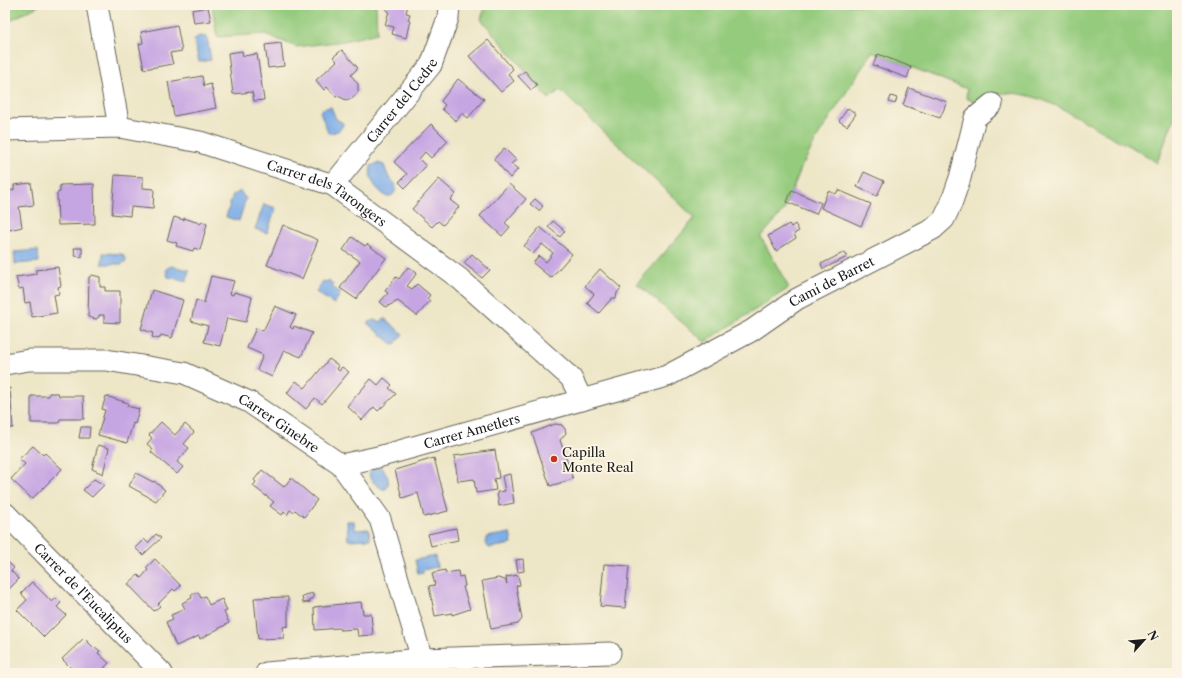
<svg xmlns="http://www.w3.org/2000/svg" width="1182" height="678" viewBox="0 0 1182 678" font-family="'Libre Caslon Text',serif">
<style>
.green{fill:#94cb7d;stroke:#58744c}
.water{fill:#7eaee8;stroke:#4d6582}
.building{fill:#c6a5e3}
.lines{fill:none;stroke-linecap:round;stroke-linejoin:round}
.street-casing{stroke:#656358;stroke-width:23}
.street{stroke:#fff;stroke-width:21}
.poi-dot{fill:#c8321e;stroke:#fcf5e5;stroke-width:1.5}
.labels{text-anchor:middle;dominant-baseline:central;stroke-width:3.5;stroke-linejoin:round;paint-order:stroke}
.street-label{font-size:13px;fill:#1c1c1c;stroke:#fcf5e5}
.poi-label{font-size:13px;fill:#1c1c1c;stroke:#fcf5e5;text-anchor:start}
</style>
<rect width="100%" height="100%" fill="#fcf5e5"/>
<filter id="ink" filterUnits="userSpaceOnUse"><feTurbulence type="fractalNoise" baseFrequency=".025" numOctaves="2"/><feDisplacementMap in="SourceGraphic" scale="8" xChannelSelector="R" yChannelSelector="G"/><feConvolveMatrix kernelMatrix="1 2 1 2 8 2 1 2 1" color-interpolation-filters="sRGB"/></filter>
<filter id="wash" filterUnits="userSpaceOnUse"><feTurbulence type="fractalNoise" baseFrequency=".012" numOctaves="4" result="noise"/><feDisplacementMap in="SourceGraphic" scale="16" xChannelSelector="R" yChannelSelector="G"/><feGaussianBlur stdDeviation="0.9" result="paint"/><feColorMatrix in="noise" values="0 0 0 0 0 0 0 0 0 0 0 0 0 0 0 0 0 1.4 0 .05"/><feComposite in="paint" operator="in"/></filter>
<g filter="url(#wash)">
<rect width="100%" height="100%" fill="#ede6c7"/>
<!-- green -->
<g class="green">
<polygon points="5,5 40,5 5,23"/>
<polygon points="212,5 376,5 377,33 344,41 296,47 265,34 217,37"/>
<path d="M486,5H1177V111L1157,163C1142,151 1123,144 1107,134C1069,113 1019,76 975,102L966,98L967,89L872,52L817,138L802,166L784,210L761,237L789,288L705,342L637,284L695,218L560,90L549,99L481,19Z"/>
</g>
<!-- water -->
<g class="water">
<polygon points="199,36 207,37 211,60 199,62 194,40"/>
<path d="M331,107L336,119L343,123C343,130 335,133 328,133L320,111L322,109Z"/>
<path d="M378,163L384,165L388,176L396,185C396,192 394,196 387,197C376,189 368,180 371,166Z"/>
<polygon points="238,192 241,192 244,197 246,198 239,221 226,217 233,194 236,194"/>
<polygon points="264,204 276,208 267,233 255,229"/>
<polygon points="38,250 39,262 15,264 14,252"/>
<polygon points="103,253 122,254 127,260 122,264 102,264"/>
<polygon points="171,266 189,270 187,281 168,277 166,269"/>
<polygon points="329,280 333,284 332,287 341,293 334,304 316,292 323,281 326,282"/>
<polygon points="384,318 403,334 394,345 367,323 374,320 381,322"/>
<path d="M381,467C387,473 391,481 386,489H382L371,480L369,474L374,468Z"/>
<polygon points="347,521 354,521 355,530 369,529 370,539 348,540"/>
<polygon points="510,533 512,544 489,548 485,543 487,537"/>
<polygon points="435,556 437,567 423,570 423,573 418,574 415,560"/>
</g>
<g id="blocks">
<!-- building -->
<g class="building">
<polygon points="387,5 408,5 406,13 410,14 408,20 410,20 406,38 392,34 394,27 385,25 389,11 386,10"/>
<polygon points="208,7 211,21 194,23 192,10"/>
<polygon points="177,25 182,51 170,53 173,64 144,69 139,44 143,43 141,32"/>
<polygon points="488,40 513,69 508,74 514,81 501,92 469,56"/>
<polygon points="281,43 284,66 268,68 265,45"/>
<polygon points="342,50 358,68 351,75 358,84 358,92 353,98 346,100 338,96 336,97 327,87 324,90 316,80 337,61 333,57"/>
<polygon points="242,51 243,56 257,54 264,100 254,101 252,92 233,94 228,53"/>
<polygon points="878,54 911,67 907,78 873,65"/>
<polygon points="525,71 537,85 531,90 518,76"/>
<polygon points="202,76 204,86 211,84 216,108 174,116 168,82"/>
<polygon points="458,79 484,99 468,118 462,113 456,121 442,109 445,105 441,101"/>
<polygon points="909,88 947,102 940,118 903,105"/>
<polygon points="891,96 897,98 895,104 889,102"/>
<polygon points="848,108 856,114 847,126 839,121"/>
<polygon points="431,124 448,141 431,158 425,152 419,159 426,166 405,188 399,182 407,174 394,162"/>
<polygon points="504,148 516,160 511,164 518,169 510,178 494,159"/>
<polygon points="864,172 884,181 877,196 857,187"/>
<polygon points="115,175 143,177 143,188 154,189 153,209 131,207 130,216 112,214"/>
<polygon points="439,179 456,194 450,200 459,207 443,225 438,221 432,227 412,209"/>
<polygon points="31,183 34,205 19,207 22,227 5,231 5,191 14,190 14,185"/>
<polygon points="94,184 95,224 58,225 57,193 60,192 60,185"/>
<polygon points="509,184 526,199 505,223 510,227 502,236 480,216"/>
<polygon points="792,190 821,203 816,214 787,202"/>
<polygon points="838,190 871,204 861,226 821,208 828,191 836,194"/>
<polygon points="535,199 543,206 539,211 530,204"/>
<polygon points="174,217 184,220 184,218 199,223 199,224 203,222 207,224 200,250 194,248 193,251 176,246 177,243 167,240"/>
<polygon points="553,221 565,231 560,237 548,227"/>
<polygon points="789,224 791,227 795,224 799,231 794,234 796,238 776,251 768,236"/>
<polygon points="283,225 318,240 302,279 267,265"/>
<polygon points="540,227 572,254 551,278 533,263 539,256 546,262 553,253 542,244 533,254 524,246"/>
<polygon points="352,237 365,246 367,244 386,258 356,299 340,288 360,261 343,250"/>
<polygon points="74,248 82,248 82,257 75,256"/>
<polygon points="845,252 847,257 823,269 821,264"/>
<polygon points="472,254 490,270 482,278 464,263"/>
<polygon points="58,267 61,286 58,287 59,294 54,295 57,313 32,317 30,302 25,303 23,288 19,289 16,277 36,274 36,270"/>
<polygon points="408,267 417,273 407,286 412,289 417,284 430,295 427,299 430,301 417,316 398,301 386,307 380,302 388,293 385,291 396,277 399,279"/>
<polygon points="600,269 621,288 617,293 616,298 612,298 599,313 587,303 594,294 585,286"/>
<polygon points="92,275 100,277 100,287 105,287 105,291 120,291 120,323 104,322 104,315 99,315 99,317 96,319 88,317 89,277"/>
<polygon points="211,276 234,281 230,294 233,295 234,292 252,297 246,322 227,318 220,346 204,342 208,326 191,321 196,300 204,303"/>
<polygon points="152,290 183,300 172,338 161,335 159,339 152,337 153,333 141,329"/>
<polygon points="275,306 296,315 290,327 293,329 294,326 312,333 301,357 284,350 272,377 257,370 263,355 247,348 256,328 263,331"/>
<polygon points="329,359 339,366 337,369 339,371 342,367 349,372 322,404 315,398 306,409 287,393 296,381 305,388"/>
<polygon points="384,378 392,385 389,388 396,394 378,411 374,407 362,420 347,406 371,379 378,385"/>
<polygon points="10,388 13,428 5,428 5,389"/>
<polygon points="49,393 58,393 59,396 83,396 84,419 60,419 59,423 31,423 31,396 49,396"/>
<polygon points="106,396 128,403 127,406 139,409 135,424 133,423 127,443 98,435 105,410 102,409"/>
<polygon points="161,422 175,435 185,424 194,432 184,444 189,448 177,462 183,467 177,474 151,452 153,449 147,444 152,438 149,435"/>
<polygon points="555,424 562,425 565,429 566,433 560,440 573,479 550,486 532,433"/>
<polygon points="81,427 90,427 89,438 79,438"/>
<polygon points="98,445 109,448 103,474 92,469"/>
<polygon points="33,446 43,455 45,453 62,469 32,499 11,479 25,464 19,459"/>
<polygon points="495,450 499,478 494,479 496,490 476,493 474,479 458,481 454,456"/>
<polygon points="434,458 448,511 424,517 418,493 402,498 395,470"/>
<polygon points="262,470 284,487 291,478 317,500 304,517 295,510 293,512 290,510 287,515 284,512 282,515 270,506 274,502 253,486 256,482 254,480"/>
<polygon points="136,473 153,482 154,481 165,490 156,501 129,486"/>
<polygon points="510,474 514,503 499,506 497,492 505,491 502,476"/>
<polygon points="94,479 104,485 92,497 83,490"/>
<polygon points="456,528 458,540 431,546 428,534"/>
<polygon points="156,534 161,538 143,555 135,548 144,539 148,543"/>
<polygon points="5,559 14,568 11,571 19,579 5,593"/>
<polygon points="155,559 181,586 175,591 173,589 158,604 160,606 154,611 128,584 138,575 141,578 148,570 146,568"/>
<polygon points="523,559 524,571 518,572 516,560"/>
<polygon points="604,564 629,566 625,608 600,606"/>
<polygon points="445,570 446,573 458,571 459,577 463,576 465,586 463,587 470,609 452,615 452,613 435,616 429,586 435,585 432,573"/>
<polygon points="518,575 520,585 516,586 522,619 518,624 491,629 482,581 498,578 505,580 507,584 506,577"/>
<polygon points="32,582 52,602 56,598 61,603 57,607 66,615 44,637 17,610 27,600 21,593"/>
<polygon points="198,592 201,598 205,596 209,605 222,599 227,611 224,612 229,623 200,639 199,636 176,646 166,622 173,619 171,615 185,609 182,603 192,598 191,595"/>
<polygon points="313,593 313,599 310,599 310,602 303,603 302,596"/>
<polygon points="288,597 288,626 283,627 284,638 258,639 254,598"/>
<polygon points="361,602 363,614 371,614 373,635 358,636 357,629 340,630 339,628 315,630 314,607"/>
<polygon points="84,638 94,648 95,647 100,651 98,653 109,663 104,668 108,672 107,673 76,673 62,659"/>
</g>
</g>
</g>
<g filter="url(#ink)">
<use href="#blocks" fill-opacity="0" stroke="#656358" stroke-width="1"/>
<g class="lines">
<defs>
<g id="street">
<polyline points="97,5 119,127"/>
<path id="s1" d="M5,130L119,127L200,142L333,185L460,279L571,378L582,400"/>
<path id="s2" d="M333,185L431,65L448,18L449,5"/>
<path id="s3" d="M5,364L29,360H106L184,373L249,402L341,465L380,519L422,659"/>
<path id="s4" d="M341,465L378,457L667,376L751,331L797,299L933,229L944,219L951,204L960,178L975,118L992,104"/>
<path id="s5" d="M5,513L162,673"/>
<polyline points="266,673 422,659 610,653"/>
</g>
</defs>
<!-- street casing -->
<use href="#street" class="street-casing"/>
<!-- street -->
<use href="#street" class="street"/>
</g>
</g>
<!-- markers -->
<circle class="poi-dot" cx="554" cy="459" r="4"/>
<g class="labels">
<!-- street labels -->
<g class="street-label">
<text stroke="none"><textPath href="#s2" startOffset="109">Carrer del Cedre</textPath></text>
<text stroke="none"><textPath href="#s1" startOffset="334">Carrer dels Tarongers</textPath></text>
<text stroke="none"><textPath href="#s4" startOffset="528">Camí de Barret</textPath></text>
<text stroke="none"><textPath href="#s3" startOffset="288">Carrer Ginebre</textPath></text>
<text stroke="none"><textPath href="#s4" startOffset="135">Carrer Ametlers</textPath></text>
<text stroke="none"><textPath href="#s5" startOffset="112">Carrer de l'Eucaliptus</textPath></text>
</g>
<!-- poi labels -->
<g class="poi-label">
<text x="562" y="452">Capilla<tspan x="562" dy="15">Monte Real</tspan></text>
</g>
</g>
<!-- margin -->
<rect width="1182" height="678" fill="none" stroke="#fcf5e5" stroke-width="20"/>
<!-- north arrow -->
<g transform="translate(1144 640) rotate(63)" stroke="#fcf5e5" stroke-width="3" paint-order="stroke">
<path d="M0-3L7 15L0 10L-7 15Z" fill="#1c1c1c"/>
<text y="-6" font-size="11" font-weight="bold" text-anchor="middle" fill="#1c1c1c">N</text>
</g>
</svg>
